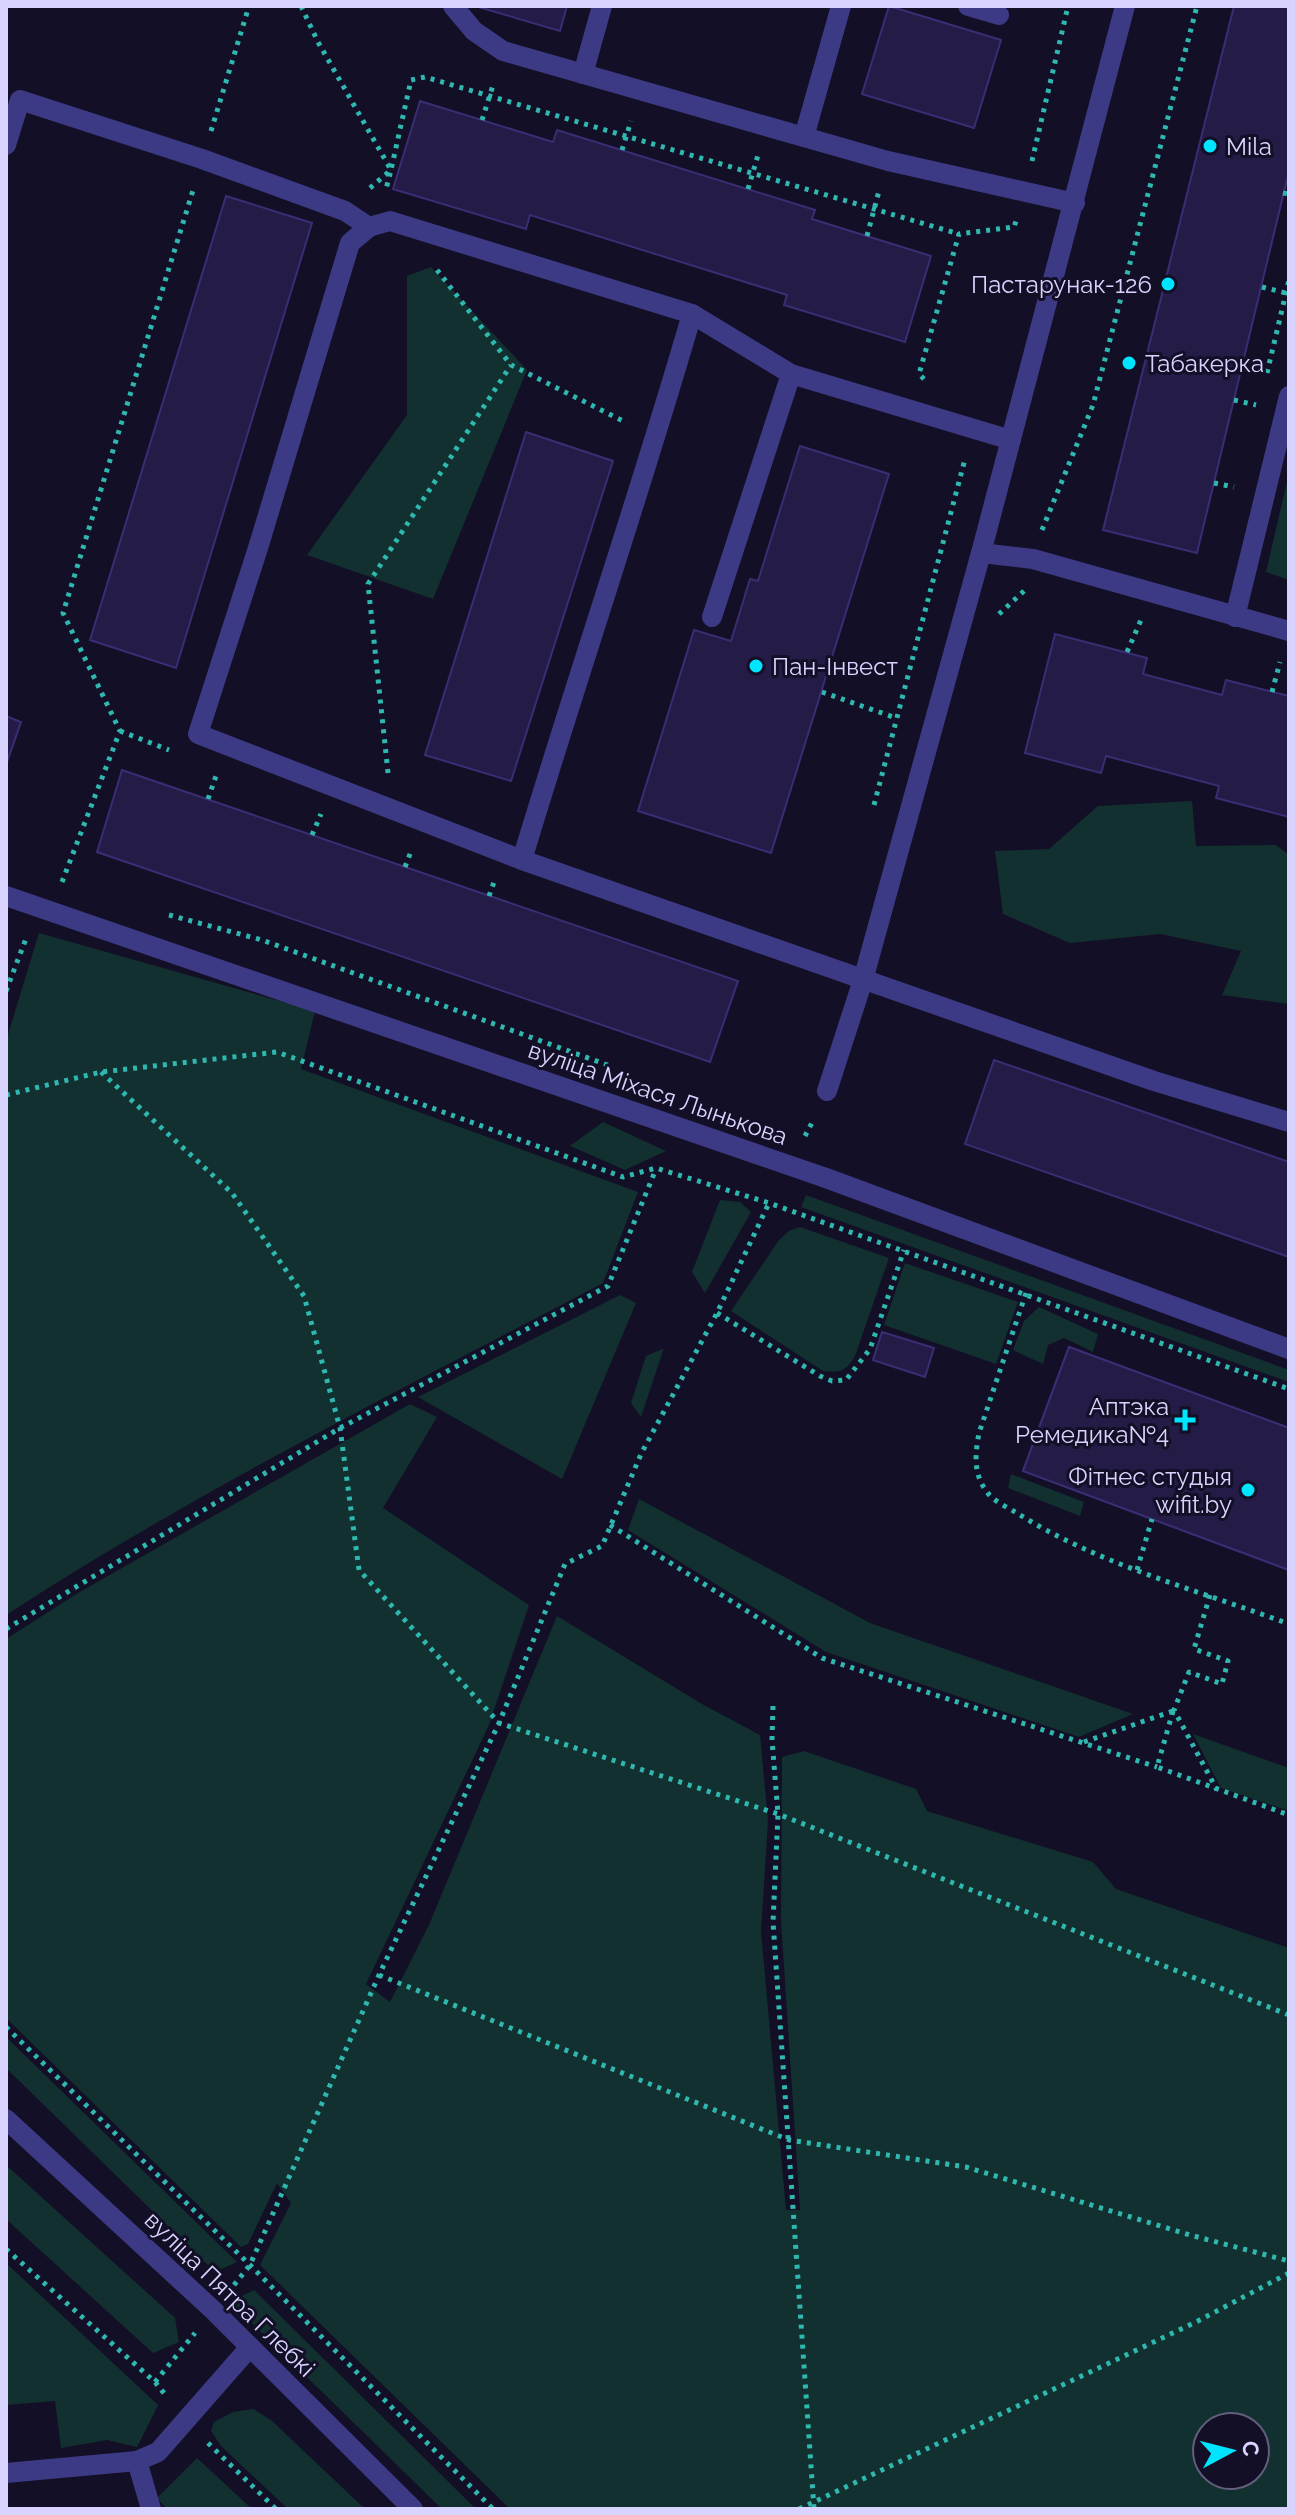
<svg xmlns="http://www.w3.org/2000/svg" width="1295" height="2515" viewBox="0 0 1295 2515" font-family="Raleway,sans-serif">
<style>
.green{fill:#12302f;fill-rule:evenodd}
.building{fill:#241b47;stroke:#3b2d73;stroke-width:2}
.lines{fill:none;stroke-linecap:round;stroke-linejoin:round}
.path{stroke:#2fb8b0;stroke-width:5;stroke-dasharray:4 6;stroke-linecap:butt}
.minor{stroke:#3d3a85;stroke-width:20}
.poi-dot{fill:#00e5ff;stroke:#130f26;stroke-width:3}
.labels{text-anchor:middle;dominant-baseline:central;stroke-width:6;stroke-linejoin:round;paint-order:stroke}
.poi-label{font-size:24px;fill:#d9d4ff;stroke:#130f26;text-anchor:start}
.street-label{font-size:24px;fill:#d9d4ff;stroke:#130f26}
</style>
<rect width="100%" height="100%" fill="#130f26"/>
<!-- green -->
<g class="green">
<polygon points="431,267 527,370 433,599 307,555 407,415 407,276"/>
<polygon points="1289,473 1289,580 1266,572"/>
<polygon points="1192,801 1196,846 1276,845 1289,855 1289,1004 1222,995 1241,951 1160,934 1070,943 1003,914 995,851 1049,849 1098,806"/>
<path d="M39,933L315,1011L301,1069L638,1192L603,1283C402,1389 197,1491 6,1615V1041Z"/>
<polygon points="603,1122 666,1151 625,1170 570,1146"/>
<polygon points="806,1195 1289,1370 1289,1382 801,1207"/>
<polygon points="720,1200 740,1202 751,1212 705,1293 692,1272"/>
<path d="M800,1227L889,1258L855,1356C846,1371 841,1373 823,1371L731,1311L779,1240L789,1231Z"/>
<polygon points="905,1263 1018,1302 996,1364 884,1325"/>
<polygon points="620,1295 636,1303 562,1479 418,1397"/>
<polygon points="1039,1307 1098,1334 1093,1352 1064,1338 1048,1345 1043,1364 1013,1350 1024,1321"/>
<polygon points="665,1348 664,1348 641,1417 631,1403 646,1356"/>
<path d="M410,1404L437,1417L383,1508L529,1605L489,1725L366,1984L390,2002L429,1925L557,1616L702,1704L760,1735L768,1821L761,1931L786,2210H800L781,1921L782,1757L804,1751L916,1789L927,1811L1093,1862L1116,1889L1289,1948V2509H510L260,2265L291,2203L277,2183L248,2244L241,2247L6,2018V1639L78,1593ZM1207,2427H1255V2475H1207Z"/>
<polygon points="1011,1474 1084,1502 1080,1516 1008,1488"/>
<polygon points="639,1499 870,1623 1133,1714 1079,1737 826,1652 628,1530"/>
<polygon points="1193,1734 1289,1768 1289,1811 1221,1788"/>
<polygon points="6,2037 237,2262 215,2272 6,2068"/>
<polygon points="6,2165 175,2318 179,2342 153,2353 6,2219"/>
<polygon points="6,2263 158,2405 137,2447 107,2440 61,2448 55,2401 6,2405"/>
<polygon points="254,2290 476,2509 442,2509 230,2302"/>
<polygon points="253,2409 271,2420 365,2509 288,2509 221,2446 211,2431 214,2422 233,2412"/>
<polygon points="197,2458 252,2509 167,2509 157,2498"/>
</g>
<!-- building -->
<g class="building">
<polygon points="475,6 567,6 560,31"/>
<polygon points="889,6 1001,40 974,128 862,94"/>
<polygon points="1234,6 1289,6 1289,171 1197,553 1103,530"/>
<polygon points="420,101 553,142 557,130 815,210 812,219 931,256 905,342 784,305 787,295 530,215 526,229 393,189"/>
<polygon points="226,196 312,223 176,668 90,640"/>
<polygon points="526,432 613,461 511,781 425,755"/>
<polygon points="800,446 889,474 771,853 638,811 694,630 731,641 750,579 758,581"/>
<polygon points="1055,634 1147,658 1143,674 1222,695 1226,680 1289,696 1289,817 1216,798 1219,786 1106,756 1101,773 1025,753"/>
<polygon points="6,716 21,722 6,765"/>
<polygon points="122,770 738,981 710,1062 97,852"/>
<polygon points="994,1060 1289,1162 1289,1257 965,1144"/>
<polygon points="882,1332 934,1348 925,1377 873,1360"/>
<polygon points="1069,1347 1289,1428 1289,1570 1023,1471"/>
<polygon points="1069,1347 1289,1428 1289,1570 1023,1471"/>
</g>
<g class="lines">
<!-- path -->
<g class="path">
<polyline points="301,6 318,42 391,170 386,189"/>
<polyline points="482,120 494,82"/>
<polyline points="211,131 249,6"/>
<polyline points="622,150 631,121"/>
<polyline points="1032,161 1068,6"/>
<polyline points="370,188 391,170 411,80 425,77 959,234"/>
<polyline points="748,189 758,155"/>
<polyline points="1283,193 1289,194"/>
<polyline points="867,236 879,191"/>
<polyline points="437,270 511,365 627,423"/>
<polyline points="1262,287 1286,293"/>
<polyline points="1267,373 1289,280"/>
<polyline points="924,379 919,374 959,234 1014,227 1016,221"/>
<polyline points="1234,400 1256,405"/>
<polyline points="1214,483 1234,487"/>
<polyline points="1042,530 1093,405 1197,6"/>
<polyline points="999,614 1024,591"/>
<polyline points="1127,652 1141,620"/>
<polyline points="822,692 896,718"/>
<polyline points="1272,692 1280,662"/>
<polyline points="120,731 169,750"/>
<polyline points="388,773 368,584 511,365"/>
<polyline points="208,799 217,773"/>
<polyline points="874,805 965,459"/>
<polyline points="312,835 321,814"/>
<polyline points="405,867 412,849"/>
<polyline points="62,882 120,731 63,613 194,187"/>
<polyline points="489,896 494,882"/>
<polyline points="169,915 262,940 613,1067"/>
<polyline points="6,991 27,936"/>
<polyline points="101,1072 232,1193 304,1296 340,1428 359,1570 499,1723 778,1814 1289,2015"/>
<polyline points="6,1095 101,1072 277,1052 623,1177 656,1168 769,1203 1289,1389"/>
<polyline points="805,1136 814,1119"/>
<path d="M1026,1293L979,1433C975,1454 973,1474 987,1492C993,1501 1007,1507 1017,1513C1097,1564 1200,1591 1289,1624"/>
<polyline points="717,1313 820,1376 832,1381 846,1380 870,1349 904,1250"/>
<polyline points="610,1525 822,1658 1157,1767"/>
<polyline points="1137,1570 1152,1519"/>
<polyline points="1210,1595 1194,1649 1228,1661 1222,1684 1189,1672 1174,1710 1217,1790"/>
<polyline points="6,1629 340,1428 608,1286 656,1169"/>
<polyline points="773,1706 772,1740 778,1814 773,1922 814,2509"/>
<polyline points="1173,1711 1157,1767 1289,1815"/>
<polyline points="1084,1742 1173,1711"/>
<polyline points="379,1975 789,2140 966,2167 1190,2235 1289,2261"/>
<polyline points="6,2027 250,2265 493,2509"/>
<polyline points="6,2249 155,2382 167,2397"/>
<polyline points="234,2285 250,2265 379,1975 499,1723 565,1564 602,1546 641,1454 717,1313 769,1203"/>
<polyline points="155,2382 195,2333"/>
<polyline points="208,2443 276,2509"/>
<polyline points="799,2509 1194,2323 1289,2273"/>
</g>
<!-- minor -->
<g class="minor">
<polyline points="453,6 474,31 503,51 888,161 1075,203"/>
<polyline points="968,6 999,15"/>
<polyline points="1125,6 981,553 1033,559 1289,631"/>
<polyline points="583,74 602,6"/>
<polyline points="804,137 841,6"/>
<polyline points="6,145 20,100 202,159 345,211 369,227"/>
<polyline points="1011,440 791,374 692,314 390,221 369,227 350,243 258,548 198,734 522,860 1154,1081 1289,1122"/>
<polyline points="712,617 791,374"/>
<polyline points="1235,617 1289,396"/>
<path d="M522,860C577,677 639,497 692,314"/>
<polyline points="6,896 826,1178 1289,1349"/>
<polyline points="827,1091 863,980 981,553"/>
<polyline points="6,2119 213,2310 413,2509"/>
<polyline points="6,2473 137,2461"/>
<polyline points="151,2509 137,2461 158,2452 250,2347"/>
</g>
</g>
<!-- markers -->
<g class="poi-dot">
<circle cx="1210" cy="146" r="8"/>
<circle cx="1168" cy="284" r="8"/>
<circle cx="1129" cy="363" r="8"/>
<circle cx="756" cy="666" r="8"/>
<path d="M1181 1408h8v8h8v8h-8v8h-8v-8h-8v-8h8z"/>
<circle cx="1248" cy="1490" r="8"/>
</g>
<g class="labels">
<!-- poi labels -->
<g class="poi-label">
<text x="1226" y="146">Mila</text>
<text x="1152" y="284" text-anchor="end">Пастарунак-126</text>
<text x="1145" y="363">Табакерка</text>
<text x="772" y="666">Пан-Інвест</text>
<text x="1169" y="1406" text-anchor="end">Аптэка<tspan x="1169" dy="28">Ремедика№4</tspan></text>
<text x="1232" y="1476" text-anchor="end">Фітнес студыя<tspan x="1232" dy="28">wifit.by</tspan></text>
</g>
<!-- street labels -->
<g class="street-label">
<text transform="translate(658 1093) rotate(19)">вуліца Міхася Лынькова</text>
<text transform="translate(230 2294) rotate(44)">вуліца Пятра Глебкі</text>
</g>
</g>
<!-- border -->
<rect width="1295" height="2515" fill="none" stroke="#d9d4ff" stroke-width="16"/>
<!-- north arrow -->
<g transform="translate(1231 2451) rotate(83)"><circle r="38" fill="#130f26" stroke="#625e7d" stroke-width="2"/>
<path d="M0-6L14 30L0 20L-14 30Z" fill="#00e5ff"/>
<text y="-12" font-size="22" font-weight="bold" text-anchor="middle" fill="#d9d4ff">С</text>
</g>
</svg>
